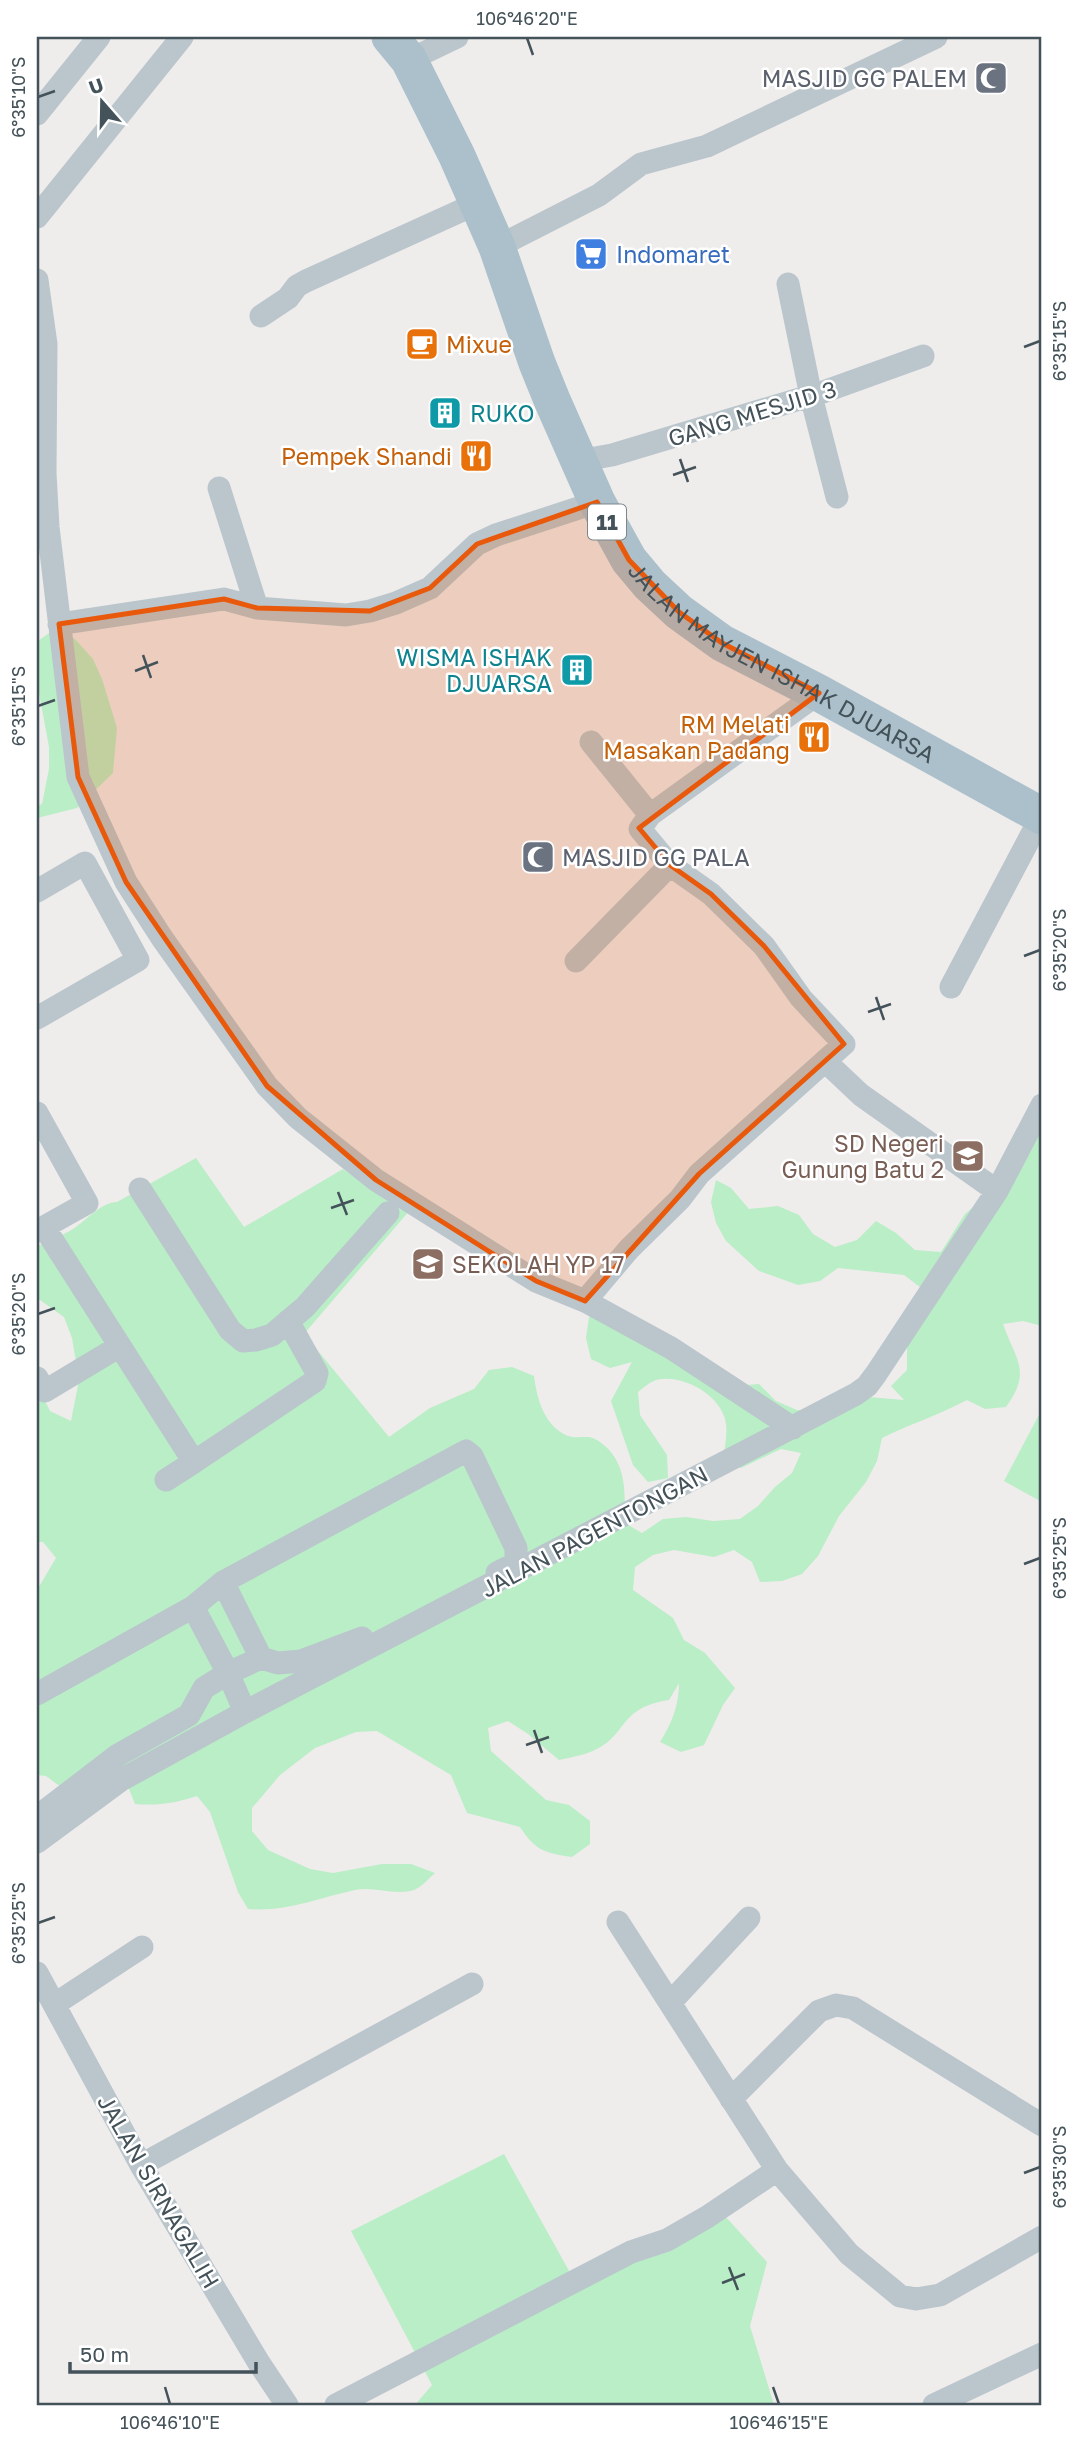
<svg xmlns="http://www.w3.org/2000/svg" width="1079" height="2442" font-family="'Golos Text',sans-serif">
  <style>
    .green { fill: #b9eec6 }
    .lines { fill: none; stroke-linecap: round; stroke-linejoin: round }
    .street { stroke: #bac6cc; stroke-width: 23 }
    .primary { stroke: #abc0cb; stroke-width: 37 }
    .marked { fill: #e8590c; fill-opacity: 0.2; stroke: #e8590c; stroke-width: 5; stroke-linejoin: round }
    .ticks { fill: none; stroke: #445259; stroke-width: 2.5 }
    .labels { text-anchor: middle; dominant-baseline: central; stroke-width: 5; stroke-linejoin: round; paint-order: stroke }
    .shield { fill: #fff; stroke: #7c868b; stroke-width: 2 }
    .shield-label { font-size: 21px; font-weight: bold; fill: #445259 }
    .worship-label { font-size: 23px; fill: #5b616d; stroke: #fff; text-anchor: end }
    .shop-label { font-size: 23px; fill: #366cbe; stroke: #fff; text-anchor: start }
    .food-label { font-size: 23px; fill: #c56008; stroke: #fff; text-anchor: end }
    .culture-label { font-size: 23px; fill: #0d838f; stroke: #fff; text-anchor: start }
    .street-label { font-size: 23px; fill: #445259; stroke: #fff }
    .education-label { font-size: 23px; fill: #785e54; stroke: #fff; text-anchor: end }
    .neatline { fill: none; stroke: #445259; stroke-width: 2.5 }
    .ticks-label { font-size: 18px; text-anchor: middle; fill: #445259 }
  </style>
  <rect width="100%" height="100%" fill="#efecec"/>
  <path class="green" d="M56 628 75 639 93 659 102 679 117 728 113 773 77 808 37 818V806L42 804 49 769V747L37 682 38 641Z
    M1042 1110V1326L1023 1321 1003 1324C1016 1361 1032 1371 1006 1407L985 1409 967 1400C939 1415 910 1424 882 1438L877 1461 866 1482 839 1516 818 1556 802 1574 782 1581 760 1582 752 1562 734 1550 714 1557 674 1550 653 1555 635 1567 633 1590 673 1618 684 1640 705 1653 735 1688 723 1705 704 1745 681 1752 660 1742C672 1723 679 1705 679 1683L669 1700C656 1702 644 1705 633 1714 621 1724 617 1737 602 1746 590 1754 573 1757 559 1760L528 1734 508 1721 488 1728 491 1751 509 1767 546 1800 569 1805 590 1821V1844L572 1857C544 1853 535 1850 520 1827L467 1813 451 1775 377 1731 356 1732 315 1748 280 1775 252 1808V1831L268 1850 310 1869 333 1873 382 1864H411L435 1873C429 1878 422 1887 414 1890 394 1896 375 1886 355 1890 318 1898 287 1912 248 1909L238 1892 210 1812 197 1796C175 1803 158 1806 135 1804L127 1784 65 1790 46 1776 37 1775V1590L56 1558 43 1542H37V1385L50 1411 71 1421 79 1380 72 1338 64 1317 37 1298V1247C48 1239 62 1236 73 1229 88 1219 100 1203 117 1202L196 1158 244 1227 343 1169 380 1195 410 1210 304 1334 389 1437 430 1408 474 1389 489 1370 512 1367 534 1376C537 1399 544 1426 568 1436 576 1439 587 1435 595 1439 626 1456 627 1491 623 1522L642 1533 663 1519 686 1517 713 1521 740 1519 758 1506 775 1487 792 1473 801 1453 781 1449 741 1468 723 1459C725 1446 729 1428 724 1416 715 1392 681 1374 656 1380 650 1382 643 1388 638 1392L640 1415 667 1455 668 1478 648 1482 633 1465 611 1401 632 1362 610 1368 591 1359 586 1338 589 1317 610 1307 735 1386 759 1384 776 1401 797 1410 823 1411 868 1397 904 1400 891 1386 907 1370V1348L920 1287 904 1275 838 1268 820 1281 798 1285 759 1271 726 1241 716 1223 711 1202 716 1180 731 1188 749 1209 778 1206 799 1215 813 1234 835 1247 857 1240 876 1221 896 1233 915 1250 941 1252 965 1214 985 1197Z
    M1042 1409V1502L1004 1481Z
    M504 2154 573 2278 713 2203 767 2262 750 2326 774 2405H415L432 2385 351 2231Z"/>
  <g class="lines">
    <path class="street" d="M409 60 457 37
      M37 114 99 37
      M37 217 182 37
      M497 247 599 195 641 164 707 146 936 37
      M37 280 46 344 45 473 48 527 78 777 126 882 162 938 267 1086 298 1118 376 1180 536 1281 585 1301 671 1348 793 1428
      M788 284 811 396 837 497
      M261 316 288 298 297 286 306 281 478 203
      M578 461 612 455 823 392 923 356
      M219 488 257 608
      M59 624 224 599 257 608 346 615 370 611 396 603 430 588 477 544 496 535 597 502
      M591 742 650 815
      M37 891 85 863 138 960 37 1018
      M576 961 670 865 640 829 650 815 819 693
      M951 987 1042 815
      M825 1061 861 1095 997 1191
      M37 1113 87 1203 37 1231
      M140 1189 230 1330 243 1341 256 1340 272 1335 305 1307 388 1213
      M44 1227 194 1462 315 1381 317 1373 288 1321
      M585 1301 629 1249 680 1199 699 1174 844 1044 801 998 764 946 711 894 670 865
      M37 1378 45 1391 120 1346
      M166 1480 194 1462
      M223 1582 261 1658
      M193 1607 228 1673 245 1712
      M37 1694 193 1607 223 1582 466 1451 472 1456 516 1548V1563L497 1573
      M37 1817 118 1755 189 1715 204 1688 228 1673 261 1658 278 1663 301 1661 362 1638
      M37 1842 121 1780 245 1712 856 1394 867 1386 876 1374 997 1191 1042 1105
      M618 1922 777 2170 849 2254 900 2296 916 2299 940 2295 1042 2237
      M37 1973 141 2165 259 2363 287 2405
      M670 2003 749 1918
      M55 2004 142 1947
      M731 2099 819 2011 836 2005 853 2008 1042 2125
      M141 2165 472 1984
      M336 2405 631 2252 667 2240 707 2217 777 2170
      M934 2405 1042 2354"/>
    <path class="primary" id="s1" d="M390 37 409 60 457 156 497 247 537 363 552 400 597 502 629 560 650 585 679 612 722 643 819 693 1042 816"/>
  </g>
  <path class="marked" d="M597 502 629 560 679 612 722 643 819 693 639 828 670 865 711 894 764 946 844 1044 699 1174 585 1301 536 1281 376 1180 267 1086 126 882 78 777 59 624 224 599 257 608 370 611 430 588 477 544Z"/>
  <path class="ticks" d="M527 38 533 55M38 97 55 91M1024 347 1040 341M680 459 688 482M673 475 696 467M143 655 151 678M135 671 158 662M38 706 55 700M1024 956 1040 950M876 997 884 1020M868 1012 891 1004M338 1192 347 1215M331 1208 354 1200M38 1314 55 1308M1024 1564 1040 1558M534 1730 542 1753M526 1745 549 1737M38 1923 55 1917M1024 2173 1040 2167M729 2267 738 2290M722 2283 745 2274M165 2387 170 2404M773 2387 779 2404"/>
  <defs>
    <symbol id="mosque-square" viewBox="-11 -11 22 22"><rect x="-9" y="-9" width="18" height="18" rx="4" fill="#6b7280" stroke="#fff"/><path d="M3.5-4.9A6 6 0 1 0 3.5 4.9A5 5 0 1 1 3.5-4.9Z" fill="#fff"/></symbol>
    <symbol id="supermarket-square" viewBox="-11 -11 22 22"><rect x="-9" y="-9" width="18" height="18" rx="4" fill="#3f7fe0" stroke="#fff"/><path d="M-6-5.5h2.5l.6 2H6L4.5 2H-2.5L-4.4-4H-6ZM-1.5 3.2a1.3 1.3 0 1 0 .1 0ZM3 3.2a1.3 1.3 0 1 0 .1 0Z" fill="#fff"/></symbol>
    <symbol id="cafe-square" viewBox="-11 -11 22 22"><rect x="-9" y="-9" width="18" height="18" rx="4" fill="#e8710a" stroke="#fff"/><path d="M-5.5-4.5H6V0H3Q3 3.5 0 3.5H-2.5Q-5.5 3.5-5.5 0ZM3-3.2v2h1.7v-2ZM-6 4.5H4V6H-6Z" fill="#fff"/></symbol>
    <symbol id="building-square" viewBox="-11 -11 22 22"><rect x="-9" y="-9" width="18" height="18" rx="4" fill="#0f9aa8" stroke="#fff"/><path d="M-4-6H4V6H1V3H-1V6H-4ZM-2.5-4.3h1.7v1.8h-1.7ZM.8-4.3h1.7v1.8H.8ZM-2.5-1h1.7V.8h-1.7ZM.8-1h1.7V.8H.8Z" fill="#fff"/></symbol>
    <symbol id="restaurant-square" viewBox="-11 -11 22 22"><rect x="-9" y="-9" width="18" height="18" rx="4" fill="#e8710a" stroke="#fff"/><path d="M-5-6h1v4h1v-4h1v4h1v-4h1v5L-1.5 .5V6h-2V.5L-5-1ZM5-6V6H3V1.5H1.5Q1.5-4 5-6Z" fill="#fff"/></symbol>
    <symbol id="school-square" viewBox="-11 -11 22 22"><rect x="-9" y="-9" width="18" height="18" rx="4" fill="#8d6e63" stroke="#fff"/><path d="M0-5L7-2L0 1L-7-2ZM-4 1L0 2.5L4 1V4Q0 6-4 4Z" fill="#fff"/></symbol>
  </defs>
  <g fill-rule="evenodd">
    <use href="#mosque-square" x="972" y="59" width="38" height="38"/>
    <use href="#supermarket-square" x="572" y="235" width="38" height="38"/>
    <use href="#cafe-square" x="403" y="325" width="38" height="38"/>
    <use href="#building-square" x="426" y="394" width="38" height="38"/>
    <use href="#restaurant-square" x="457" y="437" width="38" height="38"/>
    <use href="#building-square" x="558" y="651" width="38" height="38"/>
    <use href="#restaurant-square" x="795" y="718" width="38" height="38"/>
    <use href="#mosque-square" x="519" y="838" width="38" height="38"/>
    <use href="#school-square" x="949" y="1137" width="38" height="38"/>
    <use href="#school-square" x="409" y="1245" width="38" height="38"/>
  </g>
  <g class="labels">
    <rect class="shield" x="588" y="504.5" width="38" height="35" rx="5"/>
    <g class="shield-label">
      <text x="607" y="522">11</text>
    </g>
    <g class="worship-label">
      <text x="967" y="78">MASJID GG PALEM</text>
      <text x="562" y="857" text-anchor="start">MASJID GG PALA</text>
    </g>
    <g class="shop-label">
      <text x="616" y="254">Indomaret</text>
    </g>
    <g class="food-label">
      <text x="446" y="344" text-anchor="start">Mixue</text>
      <text x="452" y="456">Pempek Shandi</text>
      <text x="790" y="724">RM Melati<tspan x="790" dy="26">Masakan Padang</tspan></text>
    </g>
    <g class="culture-label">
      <text x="470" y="413">RUKO</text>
      <text x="552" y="657" text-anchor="end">WISMA ISHAK<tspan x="552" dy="26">DJUARSA</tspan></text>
    </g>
    <g class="street-label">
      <text transform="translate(752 413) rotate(-17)">GANG MESJID 3</text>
      <text stroke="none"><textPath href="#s1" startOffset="763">JALAN MAYJEN ISHAK DJUARSA</textPath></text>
      <text transform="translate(594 1531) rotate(-28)">JALAN PAGENTONGAN</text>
      <text transform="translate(159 2191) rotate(60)">JALAN SIRNAGALIH</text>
    </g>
    <g class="education-label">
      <text x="944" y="1143">SD Negeri<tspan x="944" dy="26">Gunung Batu 2</tspan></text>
      <text x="452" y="1264" text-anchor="start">SEKOLAH YP 17</text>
    </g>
  </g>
  <rect width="1079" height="2442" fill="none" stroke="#ffffff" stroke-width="77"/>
  <g transform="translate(102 102) rotate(340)" stroke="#ffffff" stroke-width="5" paint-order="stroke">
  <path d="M0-5L12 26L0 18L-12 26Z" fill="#445259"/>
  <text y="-10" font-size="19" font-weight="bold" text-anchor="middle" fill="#445259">U</text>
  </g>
  <path d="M70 2362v10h186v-10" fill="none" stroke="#445259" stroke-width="3.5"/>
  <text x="80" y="2362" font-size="21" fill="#445259" stroke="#ffffff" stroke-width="5" paint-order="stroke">50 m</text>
  <rect x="38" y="38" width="1002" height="2366" class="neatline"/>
  <g class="ticks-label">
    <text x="527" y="25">106°46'20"E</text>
    <text transform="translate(19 97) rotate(-90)" y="6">6°35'10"S</text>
    <text transform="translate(1060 341) rotate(-90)" y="6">6°35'15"S</text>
    <text transform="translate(19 706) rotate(-90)" y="6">6°35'15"S</text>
    <text transform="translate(1060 950) rotate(-90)" y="6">6°35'20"S</text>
    <text transform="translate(19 1314) rotate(-90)" y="6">6°35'20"S</text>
    <text transform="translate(1060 1558) rotate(-90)" y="6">6°35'25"S</text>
    <text transform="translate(19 1923) rotate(-90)" y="6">6°35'25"S</text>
    <text transform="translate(1060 2167) rotate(-90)" y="6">6°35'30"S</text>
    <text x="170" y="2429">106°46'10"E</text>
    <text x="779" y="2429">106°46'15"E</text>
  </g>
</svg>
